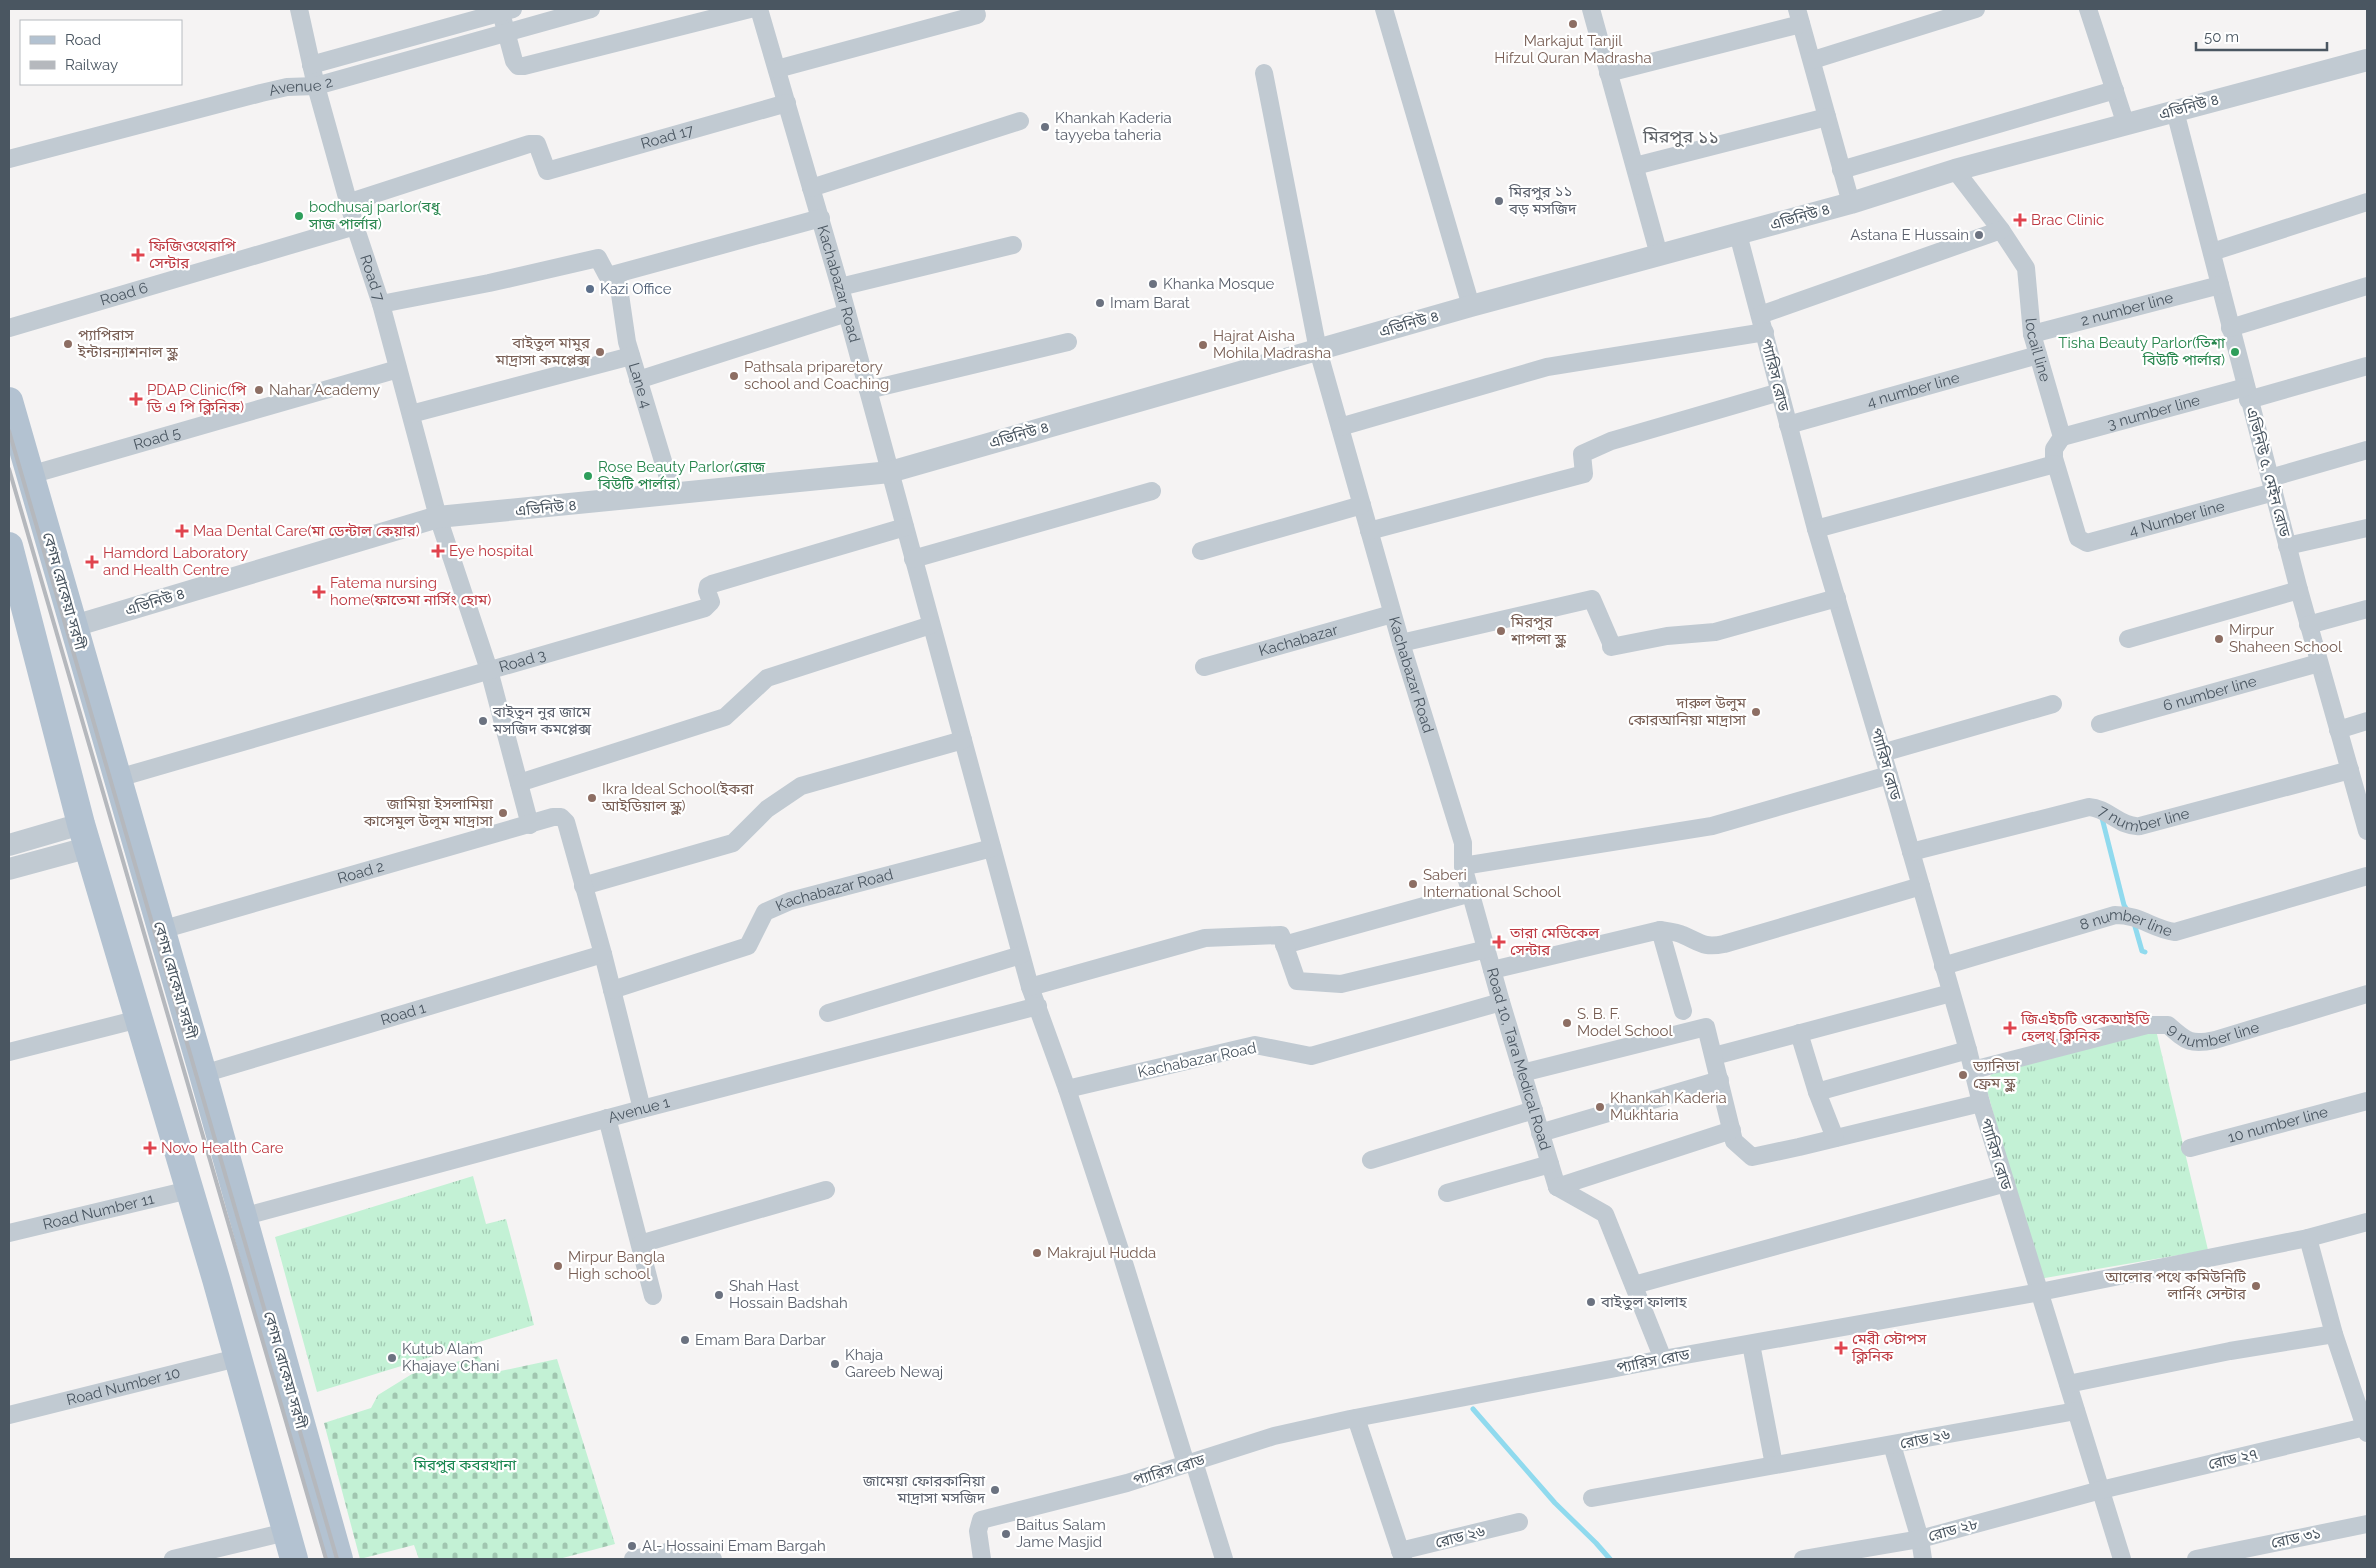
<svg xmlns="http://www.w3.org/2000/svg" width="2376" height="1568" font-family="Raleway,'Noto Sans Bengali',sans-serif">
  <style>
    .grass { fill: url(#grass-tufts) }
    .cemetery { fill: url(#cemetery-stones) }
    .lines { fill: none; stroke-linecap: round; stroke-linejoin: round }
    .stream { stroke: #90daee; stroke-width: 5 }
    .minor { stroke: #c1cad2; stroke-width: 18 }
    .tertiary { stroke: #c1cad2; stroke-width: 22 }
    .primary { stroke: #b3c2d1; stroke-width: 28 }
    .rail { stroke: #b5b8bd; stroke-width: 4 }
    .education-dot { fill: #8d6e63; stroke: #fff; stroke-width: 2 }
    .worship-dot { fill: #6b7280; stroke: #fff; stroke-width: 2 }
    .leisure-dot { fill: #2e9e5b; stroke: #fff; stroke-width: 2 }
    .health-dot { fill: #e0444e; stroke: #fff; stroke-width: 2 }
    .service-dot { fill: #5c6f8a; stroke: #fff; stroke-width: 2 }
    .labels { text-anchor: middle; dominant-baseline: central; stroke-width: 4.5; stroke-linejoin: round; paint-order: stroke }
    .education-label { font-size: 15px; fill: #785e54; stroke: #fff; text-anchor: start }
    .street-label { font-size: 15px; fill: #4a5661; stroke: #fff }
    .worship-label { font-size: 15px; fill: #5b616d; stroke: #fff; text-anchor: start }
    .leisure-label { font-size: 15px; fill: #27864d; stroke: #fff; text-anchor: start }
    .health-label { font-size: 15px; fill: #be3a42; stroke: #fff; text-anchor: start }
    .service-label { font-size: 15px; fill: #4e5e75; stroke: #fff; text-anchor: start }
    .park-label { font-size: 15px; fill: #17864f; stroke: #fff }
    .quarter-label { font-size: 18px; fill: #5f6368; stroke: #fff }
  </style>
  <defs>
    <pattern id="grass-tufts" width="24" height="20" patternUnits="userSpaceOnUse" patternTransform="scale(1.25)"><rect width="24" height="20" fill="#c3f1d5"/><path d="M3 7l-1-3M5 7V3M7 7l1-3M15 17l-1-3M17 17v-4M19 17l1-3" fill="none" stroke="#a0c6b0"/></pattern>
    <pattern id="cemetery-stones" width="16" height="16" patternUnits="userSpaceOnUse" patternTransform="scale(1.25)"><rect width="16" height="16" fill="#c3f1d5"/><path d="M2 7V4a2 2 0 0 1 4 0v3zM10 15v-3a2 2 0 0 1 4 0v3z" fill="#a0c6b0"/></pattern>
  </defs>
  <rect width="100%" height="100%" fill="#f5f3f3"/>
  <path class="grass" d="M2156 1030 2208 1250 2039 1279 1985 1083 1993 1072Z
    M473 1176 486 1224 506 1219 534 1325 317 1392 275 1237Z"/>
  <path class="cemetery" d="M478 1356 491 1373 557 1359 615 1544 559 1559H419L414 1545 360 1559 324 1423 371 1408 378 1395 412 1374Z"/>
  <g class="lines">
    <path class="stream" d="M2102 818 2124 905 2129 913
      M2134 923 2142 951 2145 952
      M1473 1409 1555 1503 1596 1543 1610 1559"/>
    <g class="minor">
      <path id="s1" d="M299 9 316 86 355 226 381 304 438 517 489 670 530 825"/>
      <path d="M500 9 514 61 518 66H524L750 9"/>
      <path id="s2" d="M759 9 840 287 1030 987 1067 1089 1121 1253 1186 1464"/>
      <path d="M1384 9 1471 306"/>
      <path d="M1591 9 1659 255"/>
      <path d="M1797 9 1851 203"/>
      <path d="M2088 9 2126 125"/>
      <path d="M1813 60 1976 9"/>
      <path d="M311 65 513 9"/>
      <path d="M777 69 977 15"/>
      <path id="s3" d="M1264 73 1318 350 1401 643 1463 843V866L1501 1002 1557 1187"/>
      <path d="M1608 73 1801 24"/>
      <path d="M2175 111 2299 590 2367 831"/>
      <path id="s4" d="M9 159 261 93 287 87 316 86 591 9"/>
      <path d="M1635 166 1827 117"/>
      <path d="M1841 170 2115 90"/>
      <path id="s5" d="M1955 170 2001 230 2026 268 2032 334 2062 437 2054 449V458L2078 538 2087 543 2274 492"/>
      <path d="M811 188 1020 121"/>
      <path id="s6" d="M350 202 529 144H537L547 171 787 103"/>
      <path d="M1738 234 1816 529 1889 775 1968 1050 1981 1103 2122 1559"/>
      <path d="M2212 252 2367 202"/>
      <path id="s7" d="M617 274 627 342 673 494"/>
      <path d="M840 287 1013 245"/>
      <path d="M381 304 489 283 598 258 607 275H612L821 218"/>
      <path d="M1760 315 2001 230"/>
      <path id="s8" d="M9 328 355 226"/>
      <path d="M2230 328 2367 286"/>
      <path id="s9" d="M2032 334 2220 285"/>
      <path d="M638 380 847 313"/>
      <path d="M868 390 1068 342"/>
      <path d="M2248 400 2367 366"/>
      <path d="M411 414 631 356"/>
      <path id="s10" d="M1788 425 2038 355"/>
      <path d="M1340 427 1547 367 1765 332"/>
      <path id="s11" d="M2062 437 2246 387"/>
      <path id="s12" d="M30 475 398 369"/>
      <path d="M2270 478 2367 450"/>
      <path d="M1816 529 2055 464"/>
      <path d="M1369 531 1584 474 1582 454 1611 441 1780 392"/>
      <path d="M2287 546 2367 528"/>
      <path d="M1201 551 1362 505"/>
      <path d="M913 559 1152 491"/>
      <path d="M2308 625 2367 609"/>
      <path d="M2128 639 2299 590"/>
      <path d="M1401 643 1592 599 1611 643V647L1667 636 1715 632 1837 598"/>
      <path id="s13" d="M1204 667 1392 614"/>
      <path id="s14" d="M2100 724 2319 663"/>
      <path d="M2338 730 2367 721"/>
      <path d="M1882 753 2053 704"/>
      <path id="s15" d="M118 778 705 608 711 602 707 591 708 586 712 584 905 527"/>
      <path d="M519 783 725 717 767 678 931 625"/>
      <path id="s16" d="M1911 852 2089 807C2108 808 2121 828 2140 826L2350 770"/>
      <path d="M1463 866 1712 826 1889 775"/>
      <path d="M583 886 733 843 767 809 801 786 963 740"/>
      <path id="s17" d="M161 930 553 817H561L566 822 603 954 642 1109"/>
      <path d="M1660 930C1667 931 1677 932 1683 935 1701 943 1704 948 1724 944L1921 886"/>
      <path d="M1284 945 1471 893"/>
      <path id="s18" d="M1943 966 2115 915C2141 915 2152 929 2175 932L2367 876"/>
      <path d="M1492 970 1660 930 1683 1011"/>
      <path d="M1030 987 1205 938 1281 935 1297 981 1341 984 1487 949"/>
      <path id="s19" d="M612 990 748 946 765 912 790 901 992 848"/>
      <path d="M828 1013 1021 955"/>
      <path d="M1799 1033 1817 1092"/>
      <path d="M9 1052 139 1019"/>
      <path d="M1714 1056 1951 993"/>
      <path id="s20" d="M1973 1070 2147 1025H2168C2187 1042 2191 1045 2215 1040L2367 994"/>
      <path d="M1522 1073 1706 1027 1734 1141 1752 1157 1799 1147 1981 1103"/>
      <path id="s21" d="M203 1074 603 954"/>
      <path d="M1067 1089 1255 1045 1311 1056 1501 1002"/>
      <path d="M607 1118 653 1296"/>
      <path d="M1540 1133 1720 1080"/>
      <path d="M1835 1138 1817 1092 1968 1050"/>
      <path id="s22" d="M2190 1148 2367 1101"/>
      <path d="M1371 1160 1534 1110"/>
      <path d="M1557 1187 1605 1214 1663 1359"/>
      <path d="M1557 1187 1732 1130"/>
      <path d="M1447 1193 1550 1164"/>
      <path id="s23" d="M242 1217 642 1109 1038 1006"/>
      <path id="s24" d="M9 1233 189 1190"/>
      <path d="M2308 1238 2334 1334 2367 1433"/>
      <path d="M640 1244 826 1190"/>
      <path d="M1634 1285 2006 1183"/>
      <path d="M1751 1344 1774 1465"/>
      <path d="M2068 1384 2230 1351 2334 1334"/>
      <path id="s25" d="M9 1415 237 1358"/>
      <path d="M1356 1418 1403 1559"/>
      <path d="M1892 1445 1920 1539 1923 1559"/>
      <path d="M1194 1462 1224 1559"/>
      <path d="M1592 1498 2076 1411"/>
      <path d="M1400 1551 1519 1522"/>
      <path d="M173 1559 286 1532"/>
      <path d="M633 1559 667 1552 713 1559"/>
      <path d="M982 1559 978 1531 981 1520 1127 1483 1274 1436 1350 1419 1663 1359 2040 1292 2308 1238 2367 1222"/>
      <path d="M1803 1559 1920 1539 2101 1490 2365 1427"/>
      <path d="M2196 1559 2367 1524"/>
    </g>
    <path class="tertiary" d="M74 626 438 517 890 472 1471 306 1851 203 1955 170 2367 60
      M9 845 81 824
      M9 869 90 847"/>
    <path class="primary" d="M9 401 203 1074 339 1559
      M9 546 81 824 216 1279 294 1559"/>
    <path class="rail" d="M9 431 337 1559
      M9 469 326 1559"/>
  </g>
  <g class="education-dot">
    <circle cx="1573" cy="24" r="5"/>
    <circle cx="68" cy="344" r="5"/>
    <circle cx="1203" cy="345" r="5"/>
    <circle cx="600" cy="352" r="5"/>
    <circle cx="734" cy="376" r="5"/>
    <circle cx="259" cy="390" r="5"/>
    <circle cx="1501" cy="631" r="5"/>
    <circle cx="2219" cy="639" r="5"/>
    <circle cx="1756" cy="712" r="5"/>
    <circle cx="592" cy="798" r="5"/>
    <circle cx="503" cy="813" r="5"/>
    <circle cx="1413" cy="884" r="5"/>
    <circle cx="1567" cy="1023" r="5"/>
    <circle cx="1963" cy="1075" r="5"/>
    <circle cx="1600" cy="1107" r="5"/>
    <circle cx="1037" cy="1253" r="5"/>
    <circle cx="558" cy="1266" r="5"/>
    <circle cx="2256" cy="1286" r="5"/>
  </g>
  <g class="worship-dot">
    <circle cx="1045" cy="127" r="5"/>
    <circle cx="1499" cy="201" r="5"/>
    <circle cx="1979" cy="235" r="5"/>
    <circle cx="1153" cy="284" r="5"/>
    <circle cx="1100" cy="303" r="5"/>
    <circle cx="483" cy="721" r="5"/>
    <circle cx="719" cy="1295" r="5"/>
    <circle cx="1591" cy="1302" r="5"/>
    <circle cx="685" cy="1340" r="5"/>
    <circle cx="392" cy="1358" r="5"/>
    <circle cx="835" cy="1364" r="5"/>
    <circle cx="995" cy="1490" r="5"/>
    <circle cx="1006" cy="1534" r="5"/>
    <circle cx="632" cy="1546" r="5"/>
  </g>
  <g class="leisure-dot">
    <circle cx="299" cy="216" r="5"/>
    <circle cx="2235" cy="352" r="5"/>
    <circle cx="588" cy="476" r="5"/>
  </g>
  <g class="health-dot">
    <path d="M2017.5 212.5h5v5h5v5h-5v5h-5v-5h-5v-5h5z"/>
    <path d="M135.5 247.5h5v5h5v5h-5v5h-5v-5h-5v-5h5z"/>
    <path d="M133.5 391.5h5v5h5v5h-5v5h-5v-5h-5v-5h5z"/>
    <path d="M179.5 523.5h5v5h5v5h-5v5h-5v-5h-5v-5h5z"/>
    <path d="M435.5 543.5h5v5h5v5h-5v5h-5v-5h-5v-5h5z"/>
    <path d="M89.5 554.5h5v5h5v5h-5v5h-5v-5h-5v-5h5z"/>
    <path d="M316.5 584.5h5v5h5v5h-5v5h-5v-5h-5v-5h5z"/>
    <path d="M1496.5 934.5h5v5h5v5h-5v5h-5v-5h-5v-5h5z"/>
    <path d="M2007.5 1020.5h5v5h5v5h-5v5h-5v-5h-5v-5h5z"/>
    <path d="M147.5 1140.5h5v5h5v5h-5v5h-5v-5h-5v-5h5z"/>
    <path d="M1838.5 1340.5h5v5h5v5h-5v5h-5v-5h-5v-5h5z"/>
  </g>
  <circle class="service-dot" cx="590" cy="289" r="5"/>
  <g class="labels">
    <g class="education-label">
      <text x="1573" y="41" text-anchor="middle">Markajut Tanjil<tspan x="1573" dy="17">Hifzul Quran Madrasha</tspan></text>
      <text x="78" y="335">প্যাপিরাস<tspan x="78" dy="17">ইন্টারন্যাশনাল স্কুল</tspan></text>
      <text x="1213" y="336">Hajrat Aisha<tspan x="1213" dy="17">Mohila Madrasha</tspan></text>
      <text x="590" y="343" text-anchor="end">বাইতুল মামুর<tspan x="590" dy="17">মাদ্রাসা কমপ্লেক্স</tspan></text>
      <text x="744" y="367">Pathsala priparetory<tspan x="744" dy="17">school and Coaching</tspan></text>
      <text x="269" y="390">Nahar Academy</text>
      <text x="1511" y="622">মিরপুর<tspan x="1511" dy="17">শাপলা স্কুল</tspan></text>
      <text x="2229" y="630">Mirpur<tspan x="2229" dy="17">Shaheen School</tspan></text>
      <text x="1746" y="703" text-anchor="end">দারুল উলুম<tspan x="1746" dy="17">কোরআনিয়া মাদ্রাসা</tspan></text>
      <text x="602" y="789">Ikra Ideal School(ইকরা<tspan x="602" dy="17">আইডিয়াল স্কুল)</tspan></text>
      <text x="493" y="804" text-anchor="end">জামিয়া ইসলামিয়া<tspan x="493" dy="17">কাসেমুল উলূম মাদ্রাসা</tspan></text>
      <text x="1423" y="875">Saberi<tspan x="1423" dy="17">International School</tspan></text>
      <text x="1577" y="1014">S. B. F.<tspan x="1577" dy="17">Model School</tspan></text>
      <text x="1973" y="1066">ড্যানিডা<tspan x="1973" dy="17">ফ্রেম স্কুল</tspan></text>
      <text x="1610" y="1098">Khankah Kaderia<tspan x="1610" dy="17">Mukhtaria</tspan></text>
      <text x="1047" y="1253">Makrajul Hudda</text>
      <text x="568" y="1257">Mirpur Bangla<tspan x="568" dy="17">High school</tspan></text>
      <text x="2246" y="1277" text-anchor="end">আলোর পথে কমিউনিটি<tspan x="2246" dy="17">লার্নিং সেন্টার</tspan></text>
    </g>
    <g class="street-label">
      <text stroke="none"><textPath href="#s4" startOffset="301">Avenue 2</textPath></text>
      <text transform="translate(2189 107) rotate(-15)">এভিনিউ ৪</text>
      <text stroke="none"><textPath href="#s6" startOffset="350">Road 17</textPath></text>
      <text transform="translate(1800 217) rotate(-16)">এভিনিউ ৪</text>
      <text stroke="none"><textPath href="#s1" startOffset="279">Road 7</textPath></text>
      <text stroke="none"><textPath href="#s2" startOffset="286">Kachabazar Road</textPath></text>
      <text stroke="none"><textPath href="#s8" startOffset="120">Road 6</textPath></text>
      <text stroke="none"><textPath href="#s9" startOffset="98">2 number line</textPath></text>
      <text transform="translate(1409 324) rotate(-16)">এভিনিউ ৪</text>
      <text stroke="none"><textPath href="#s5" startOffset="204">locail line</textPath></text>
      <text transform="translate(1775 375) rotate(76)">প্যারিস রোড</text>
      <text stroke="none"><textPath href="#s7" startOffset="114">Lane 4</textPath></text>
      <text stroke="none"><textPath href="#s10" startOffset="130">4 number line</textPath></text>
      <text stroke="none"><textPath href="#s11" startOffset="95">3 number line</textPath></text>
      <text transform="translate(1019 435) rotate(-16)">এভিনিউ ৪</text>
      <text stroke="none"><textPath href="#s12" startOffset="132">Road 5</textPath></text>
      <text transform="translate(2268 472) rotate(75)">এভিনিউ ৫, মেইন রোড</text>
      <text transform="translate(546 508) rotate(-6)">এভিনিউ ৪</text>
      <text stroke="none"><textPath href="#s5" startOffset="505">4 Number line</textPath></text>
      <text transform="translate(64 591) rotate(74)">বেগম রোকেয়া সরণী</text>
      <text transform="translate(155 602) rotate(-17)">এভিনিউ ৪</text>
      <text stroke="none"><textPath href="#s13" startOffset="98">Kachabazar</textPath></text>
      <text stroke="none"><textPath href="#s15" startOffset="421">Road 3</textPath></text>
      <text stroke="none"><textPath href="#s3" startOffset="620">Kachabazar Road</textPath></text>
      <text stroke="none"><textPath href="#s14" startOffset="114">6 number line</textPath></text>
      <text transform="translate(1886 764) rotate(74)">প্যারিস রোড</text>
      <text stroke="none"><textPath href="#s16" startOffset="242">7 number line</textPath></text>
      <text stroke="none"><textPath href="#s17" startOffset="208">Road 2</textPath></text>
      <text stroke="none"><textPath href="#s19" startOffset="254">Kachabazar Road</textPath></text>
      <text stroke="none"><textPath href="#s18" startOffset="191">8 number line</textPath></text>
      <text transform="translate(175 980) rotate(74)">বেগম রোকেয়া সরণী</text>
      <text stroke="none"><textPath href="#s21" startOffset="209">Road 1</textPath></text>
      <text stroke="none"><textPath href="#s20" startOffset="251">9 number line</textPath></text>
      <text stroke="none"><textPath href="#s3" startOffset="1020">Road 10, Tara Medical Road</textPath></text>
      <text transform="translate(1197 1060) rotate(-12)">Kachabazar Road</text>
      <text stroke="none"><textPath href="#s23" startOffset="411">Avenue 1</textPath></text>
      <text stroke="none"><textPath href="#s22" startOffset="91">10 number line</textPath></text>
      <text transform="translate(1996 1154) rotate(73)">প্যারিস রোড</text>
      <text stroke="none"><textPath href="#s24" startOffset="92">Road Number 11</textPath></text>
      <text transform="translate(1653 1361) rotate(-11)">প্যারিস রোড</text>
      <text transform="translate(285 1370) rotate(74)">বেগম রোকেয়া সরণী</text>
      <text stroke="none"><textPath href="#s25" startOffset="118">Road Number 10</textPath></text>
      <text transform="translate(1925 1439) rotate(-11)">রোড ২৬</text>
      <text transform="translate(2233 1459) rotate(-13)">রোড ২৭</text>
      <text transform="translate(1169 1470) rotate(-17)">প্যারিস রোড</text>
      <text transform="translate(1953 1530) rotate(-15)">রোড ২৮</text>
      <text transform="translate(1460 1537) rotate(-14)">রোড ২৬</text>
      <text transform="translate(2296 1538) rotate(-12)">রোড ৩১</text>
    </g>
    <g class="worship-label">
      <text x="1055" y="118">Khankah Kaderia<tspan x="1055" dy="17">tayyeba taheria</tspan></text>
      <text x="1509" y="192">মিরপুর ১১<tspan x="1509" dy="17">বড় মসজিদ</tspan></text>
      <text x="1969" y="235" text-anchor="end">Astana E Hussain</text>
      <text x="1163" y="284">Khanka Mosque</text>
      <text x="1110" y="303">Imam Barat</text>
      <text x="493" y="712">বাইতুন নুর জামে<tspan x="493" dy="17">মসজিদ কমপ্লেক্স</tspan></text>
      <text x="729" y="1286">Shah Hast<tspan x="729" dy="17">Hossain Badshah</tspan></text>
      <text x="1601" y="1302">বাইতুল ফালাহ</text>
      <text x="695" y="1340">Emam Bara Darbar</text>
      <text x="402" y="1349">Kutub Alam<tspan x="402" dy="17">Khajaye Chani</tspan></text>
      <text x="845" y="1355">Khaja<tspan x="845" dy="17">Gareeb Newaj</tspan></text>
      <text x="985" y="1481" text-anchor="end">জামেয়া ফোরকানিয়া<tspan x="985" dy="17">মাদ্রাসা মসজিদ</tspan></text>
      <text x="1016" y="1525">Baitus Salam<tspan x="1016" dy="17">Jame Masjid</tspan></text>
      <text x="642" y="1546">Al- Hossaini Emam Bargah</text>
    </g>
    <g class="leisure-label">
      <text x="309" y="207">bodhusaj parlor(বধু<tspan x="309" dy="17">সাজ পার্লার)</tspan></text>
      <text x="2225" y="343" text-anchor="end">Tisha Beauty Parlor(তিশা<tspan x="2225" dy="17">বিউটি পার্লার)</tspan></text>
      <text x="598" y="467">Rose Beauty Parlor(রোজ<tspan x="598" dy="17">বিউটি পার্লার)</tspan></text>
    </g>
    <g class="health-label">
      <text x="2031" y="220">Brac Clinic</text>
      <text x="149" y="246">ফিজিওথেরাপি<tspan x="149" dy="17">সেন্টার</tspan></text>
      <text x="147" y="390">PDAP Clinic(পি<tspan x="147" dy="17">ডি এ পি ক্লিনিক)</tspan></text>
      <text x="193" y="531">Maa Dental Care(মা ডেন্টাল কেয়ার)</text>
      <text x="449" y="551">Eye hospital</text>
      <text x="103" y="553">Hamdord Laboratory<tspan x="103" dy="17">and Health Centre</tspan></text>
      <text x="330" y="583">Fatema nursing<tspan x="330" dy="17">home(ফাতেমা নার্সিং হোম)</tspan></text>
      <text x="1510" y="933">তারা মেডিকেল<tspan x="1510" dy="17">সেন্টার</tspan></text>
      <text x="2021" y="1019">জিএইচটি ওকেআইডি<tspan x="2021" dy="17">হেলথ্ ক্লিনিক</tspan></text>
      <text x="161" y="1148">Novo Health Care</text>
      <text x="1852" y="1339">মেরী স্টোপস<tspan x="1852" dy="17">ক্লিনিক</tspan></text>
    </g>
    <g class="service-label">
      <text x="600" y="289">Kazi Office</text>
    </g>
    <g class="park-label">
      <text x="465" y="1465">মিরপুর কবরখানা</text>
    </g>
    <g class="quarter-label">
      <text x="1681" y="136">মিরপুর ১১</text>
    </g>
  </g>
  <rect width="2376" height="1568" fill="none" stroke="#4a5661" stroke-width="20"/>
  <rect x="20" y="20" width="162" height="65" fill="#ffffff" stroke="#b7bbc0"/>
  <rect x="30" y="36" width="25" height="8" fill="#b3c2d1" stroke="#b7bbc0"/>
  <text x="65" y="45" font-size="15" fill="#4a5661">Road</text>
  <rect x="30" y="61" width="25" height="8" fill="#b5b8bd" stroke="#b7bbc0"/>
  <text x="65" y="70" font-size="15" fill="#4a5661">Railway</text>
  <path d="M2196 42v8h131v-8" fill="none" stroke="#4a5661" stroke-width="2.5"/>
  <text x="2204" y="42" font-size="15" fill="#4a5661" stroke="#ffffff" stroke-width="4" paint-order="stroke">50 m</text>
</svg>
